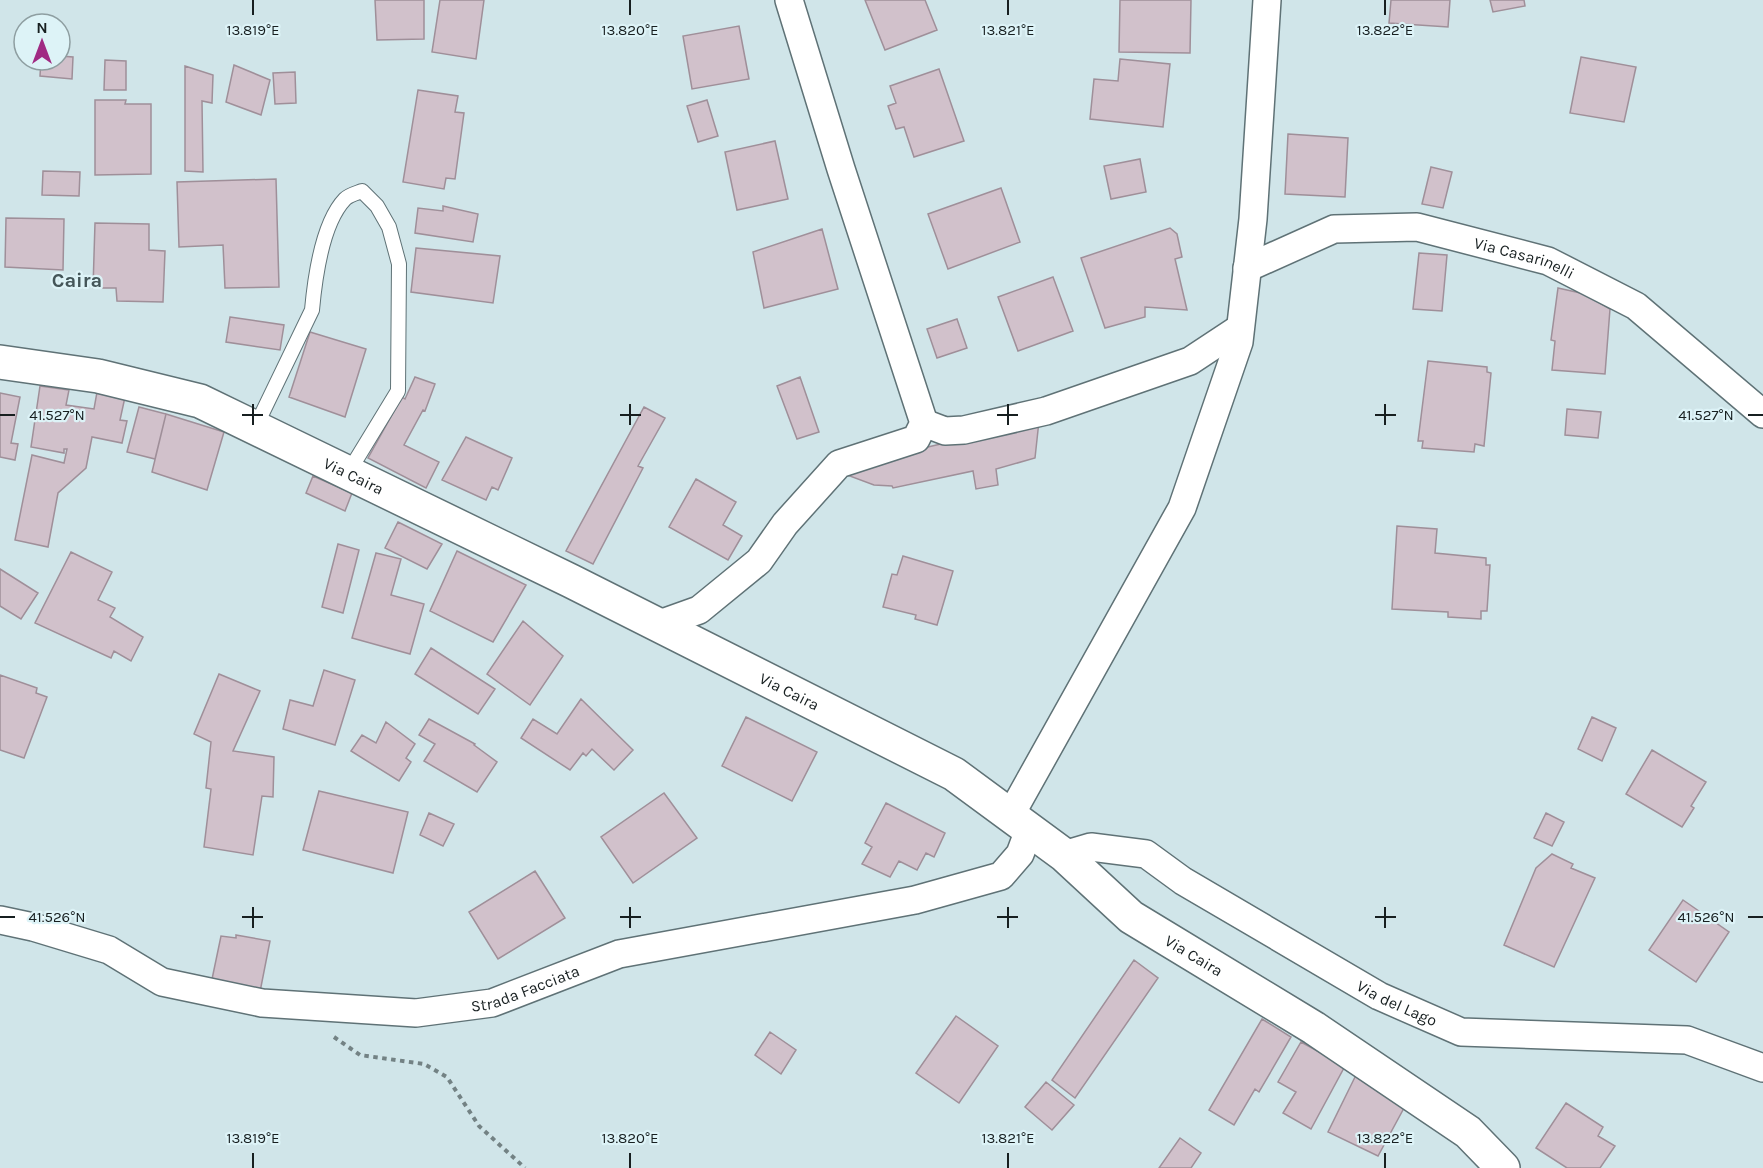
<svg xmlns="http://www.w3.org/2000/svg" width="1763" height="1168" font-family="Karla,sans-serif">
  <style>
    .building { fill: #d1c1cb; stroke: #9f8f99; stroke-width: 1.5 }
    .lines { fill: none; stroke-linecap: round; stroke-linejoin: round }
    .lane-casing { stroke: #5f7276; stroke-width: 16 }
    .street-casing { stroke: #5f7276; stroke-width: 30 }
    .secondary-casing { stroke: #5f7276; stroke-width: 36 }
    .path { stroke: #738284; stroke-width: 4; stroke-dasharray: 4.5 4.5; stroke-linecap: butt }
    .lane { stroke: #fff; stroke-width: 14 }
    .street { stroke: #fff; stroke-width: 27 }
    .secondary { stroke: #fff; stroke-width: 33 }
    .ticks { fill: none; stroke: #171f20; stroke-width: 2 }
    .labels { text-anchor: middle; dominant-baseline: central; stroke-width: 4.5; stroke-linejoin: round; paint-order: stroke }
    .street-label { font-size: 16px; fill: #171f20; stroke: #ddf3f7 }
    .quarter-label { font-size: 20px; font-weight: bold; fill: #445659; stroke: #ddf3f7 }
    .ticks-label { font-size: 15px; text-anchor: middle; fill: #171f20; stroke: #ddf3f7; stroke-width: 4.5; stroke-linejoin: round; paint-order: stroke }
  </style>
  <rect width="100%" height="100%" fill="#d0e5e9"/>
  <path class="building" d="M375 0H424V39L377 40Z
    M440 0H484L476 59 432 52Z
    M865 0H925L937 30 885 50Z
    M1120 0H1191L1190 53 1119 52Z
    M1391 0H1450L1448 27 1389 23Z
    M1490 0H1524L1525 6 1493 12Z
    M739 26 749 79 692 89 683 36Z
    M60 56 73 57 72 79 40 76 41 60H60Z
    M1581 57 1636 67 1624 122 1570 113Z
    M1120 59 1170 64 1163 127 1090 119 1094 79 1118 81Z
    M105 60 126 61V90H104Z
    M234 65 270 80 261 115 226 102Z
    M185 66 213 75 212 103 202 101 203 172 185 171Z
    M939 69 964 141 914 157 904 127 896 129 888 106 896 103 890 86Z
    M295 72 296 103 275 104 273 73Z
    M418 90 458 96 455 112 464 113 455 179 446 178 444 189 403 182Z
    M95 100H126L125 104H151V174L95 175Z
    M707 100 718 136 698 142 687 106Z
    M1288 134 1348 138 1345 197 1285 194Z
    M775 141 788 199 737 210 725 152Z
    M1140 159 1146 192 1111 199 1104 166Z
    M1431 167 1452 172 1443 208 1422 204Z
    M43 171 80 172 79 196 42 195Z
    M276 179 279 287 225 288 223 245 179 247 177 182Z
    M1001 188 1020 242 948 269 928 214Z
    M443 206 478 214 473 242 415 233 418 208 443 211Z
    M6 218 64 219 63 270 5 267Z
    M95 223 149 224V250L165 251 163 302 117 301 116 288H93Z
    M1170 228 1177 234 1182 257 1175 259 1187 310 1145 307V317L1105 328 1081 258Z
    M822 229 838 289 764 308 753 252Z
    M416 248 500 256 493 303 411 292Z
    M1419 253 1447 255 1442 311 1413 309Z
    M1053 277 1073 331 1018 351 998 297Z
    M1558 288 1585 294 1610 309 1605 374 1552 370 1555 341 1551 340Z
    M230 317 284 325 280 350 226 342Z
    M957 319 967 348 937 358 927 329Z
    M310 332 366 349 345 417 289 397Z
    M1428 361 1487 367V372L1491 373 1484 446 1475 444 1474 452 1422 448 1423 441H1418Z
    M415 377 435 384 425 411 423 410 404 445 439 462 426 488 368 458 402 397 405 399Z
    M800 377 819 432 797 439 777 386Z
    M40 386 69 390 66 405 94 409 97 392 125 397 120 420 127 421 122 443 92 437 86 468 58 493 48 547 15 540 32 455 64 463 67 449H64V453L31 447Z
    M0 393 20 397 11 443 18 444 15 460 0 457Z
    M139 407 166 414 155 459 127 452Z
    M644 407 665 418 638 466 643 468 593 564 566 551Z
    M1567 409 1601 412 1598 438 1565 435Z
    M166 414 224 432 207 490 152 472Z
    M1039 421 1035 458 996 469 998 485 976 489 973 471 893 488 892 486 874 485 847 475 885 457Z
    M466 437 512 458 498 490 492 487 486 500 442 480Z
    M313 476 352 493 345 511 306 493Z
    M696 479 736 502 723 525 742 536 728 560 669 527Z
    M398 522 442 544 427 569 385 548Z
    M1397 526 1437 529 1435 553 1486 558V565H1490L1487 611H1481V619L1448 617V612L1392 609Z
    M338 544 359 550 343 613 322 607Z
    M457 551 526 585 493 642 430 611Z
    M71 552 112 572 98 600 115 608 110 617 143 637 131 661 114 651 111 658 35 623Z
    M376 553 401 559 391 595 424 604 410 654 352 638Z
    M903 556 953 571 937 625 915 619 916 615 883 607 892 574 897 575Z
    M0 569 38 593 21 619 0 606Z
    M523 621 563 656 530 705 487 674Z
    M431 648 495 689 478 714 415 674Z
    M324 670 355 680 335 745 283 729 290 700 313 706Z
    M219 674 260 691 233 751 274 757 273 797 262 796 253 855 204 847 211 789 206 788 211 742 194 734Z
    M0 675 37 688 36 693 47 697 24 758 0 750Z
    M581 699 633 750 614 770 592 749 586 756 583 753 570 770 521 738 533 719 557 734Z
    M746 717 817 752 792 801 722 766Z
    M1592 717 1616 728 1602 761 1578 749Z
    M429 719 475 744 474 745 497 762 477 792 424 761 435 744 419 735Z
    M386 722 415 744 406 758 411 762 399 781 351 751 362 735 376 743Z
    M1652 750 1706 782 1691 806 1694 808 1682 827 1626 794Z
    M319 791 408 812 393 873 303 850Z
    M664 793 697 838 633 883 601 837Z
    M886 803 945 833 934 857 926 853 917 870 899 861 890 877 862 864 872 847 865 843Z
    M429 813 454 824 443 846 420 835Z
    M1546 813 1564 822 1552 846 1534 838Z
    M1552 854 1573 864 1571 868 1595 878 1554 967 1504 945 1536 868Z
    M535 871 565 918 498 959 469 912Z
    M1683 900 1729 932 1696 982 1649 950Z
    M236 935 270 941 260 992 211 984 221 936 236 938Z
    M1134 960 1158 978 1075 1098 1052 1080Z
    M956 1016 998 1046 959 1103 916 1073Z
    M1262 1019 1291 1037 1259 1092 1255 1089 1234 1125 1209 1110Z
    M770 1032 796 1050 781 1074 755 1055Z
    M1301 1042 1345 1066 1311 1129 1283 1113 1296 1092 1278 1082Z
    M1356 1075 1404 1108 1378 1156 1328 1132Z
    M1046 1082 1074 1105 1052 1130 1025 1107Z
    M1566 1103 1603 1127 1598 1136 1615 1146 1600 1168H1567L1536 1148Z
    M1180 1138 1201 1153 1191 1168H1159Z"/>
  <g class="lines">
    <defs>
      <path id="lane" d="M255 428 312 310C315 277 322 223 345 199 349 195 357 193 362 191L377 206 389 227 399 264 398 391 348 473"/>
      <g id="street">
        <path id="s1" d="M1247 268 1334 229 1417 227 1548 261 1636 306 1763 414"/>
        <path d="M924 423 945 431 964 430 1046 411 1190 361 1240 328"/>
        <path d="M657 625 699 610 759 561 785 524 839 464 916 439 924 423 841 169 789 0"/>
        <path d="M1010 816 1182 508 1239 342 1253 219 1267 0"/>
        <path id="s2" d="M1064 855 1091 847 1146 854 1183 881 1379 996 1461 1032 1687 1040 1763 1068"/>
        <path id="s3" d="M0 920 33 927 109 950 162 982 262 1003 416 1013 492 1003 619 954 915 900 1001 876 1020 854 1029 830"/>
      </g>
      <g id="secondary">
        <path id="s4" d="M0 362 98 376 200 401 571 581 954 774 1064 855 1131 917 1314 1028 1468 1132 1503 1168"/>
      </g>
    </defs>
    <use href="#lane" class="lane-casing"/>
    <use href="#street" class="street-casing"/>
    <use href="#secondary" class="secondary-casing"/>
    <path class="path" d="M334 1037 360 1055 424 1064 447 1077 479 1126 525 1168"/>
    <use href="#lane" class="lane"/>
    <use href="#street" class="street"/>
    <use href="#secondary" class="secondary"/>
  </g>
  <path class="ticks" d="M253 0V15M630 0V15M1008 0V15M1385 0V15M253 404V425M630 404V425M1008 404V425M1385 404V425M0 415H15M242 415H263M620 415H641M997 415H1018M1375 415H1396M1748 415H1763M253 907V928M630 907V928M1008 907V928M1385 907V928M0 917H15M242 917H263M620 917H641M997 917H1018M1375 917H1396M1748 917H1763M253 1153V1168M630 1153V1168M1008 1153V1168M1385 1153V1168"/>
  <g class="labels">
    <g class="street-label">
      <text stroke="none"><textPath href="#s1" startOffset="290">Via Casarinelli</textPath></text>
      <text stroke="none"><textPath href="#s4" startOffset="375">Via Caira</textPath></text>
      <text stroke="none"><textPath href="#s4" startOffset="861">Via Caira</textPath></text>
      <text stroke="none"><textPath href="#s4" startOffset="1347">Via Caira</textPath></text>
      <text stroke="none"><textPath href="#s3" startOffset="544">Strada Facciata</textPath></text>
      <text stroke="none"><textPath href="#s2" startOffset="376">Via del Lago</textPath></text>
    </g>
    <g class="quarter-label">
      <text x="77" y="280">Caira</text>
    </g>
  </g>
  <g class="ticks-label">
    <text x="253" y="35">13.819°E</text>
    <text x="630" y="35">13.820°E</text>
    <text x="1008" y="35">13.821°E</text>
    <text x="1385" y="35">13.822°E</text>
    <text x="57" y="420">41.527°N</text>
    <text x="1706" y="420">41.527°N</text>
    <text x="57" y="922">41.526°N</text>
    <text x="1706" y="922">41.526°N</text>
    <text x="253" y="1143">13.819°E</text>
    <text x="630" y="1143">13.820°E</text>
    <text x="1008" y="1143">13.821°E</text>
    <text x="1385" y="1143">13.822°E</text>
  </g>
  <g transform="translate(42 42)"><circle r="28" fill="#ddf3f7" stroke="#8e9ea1" stroke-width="1.5"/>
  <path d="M0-4.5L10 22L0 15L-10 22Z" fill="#a02a83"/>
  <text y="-9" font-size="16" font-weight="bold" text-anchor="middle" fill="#171f20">N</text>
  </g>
</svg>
